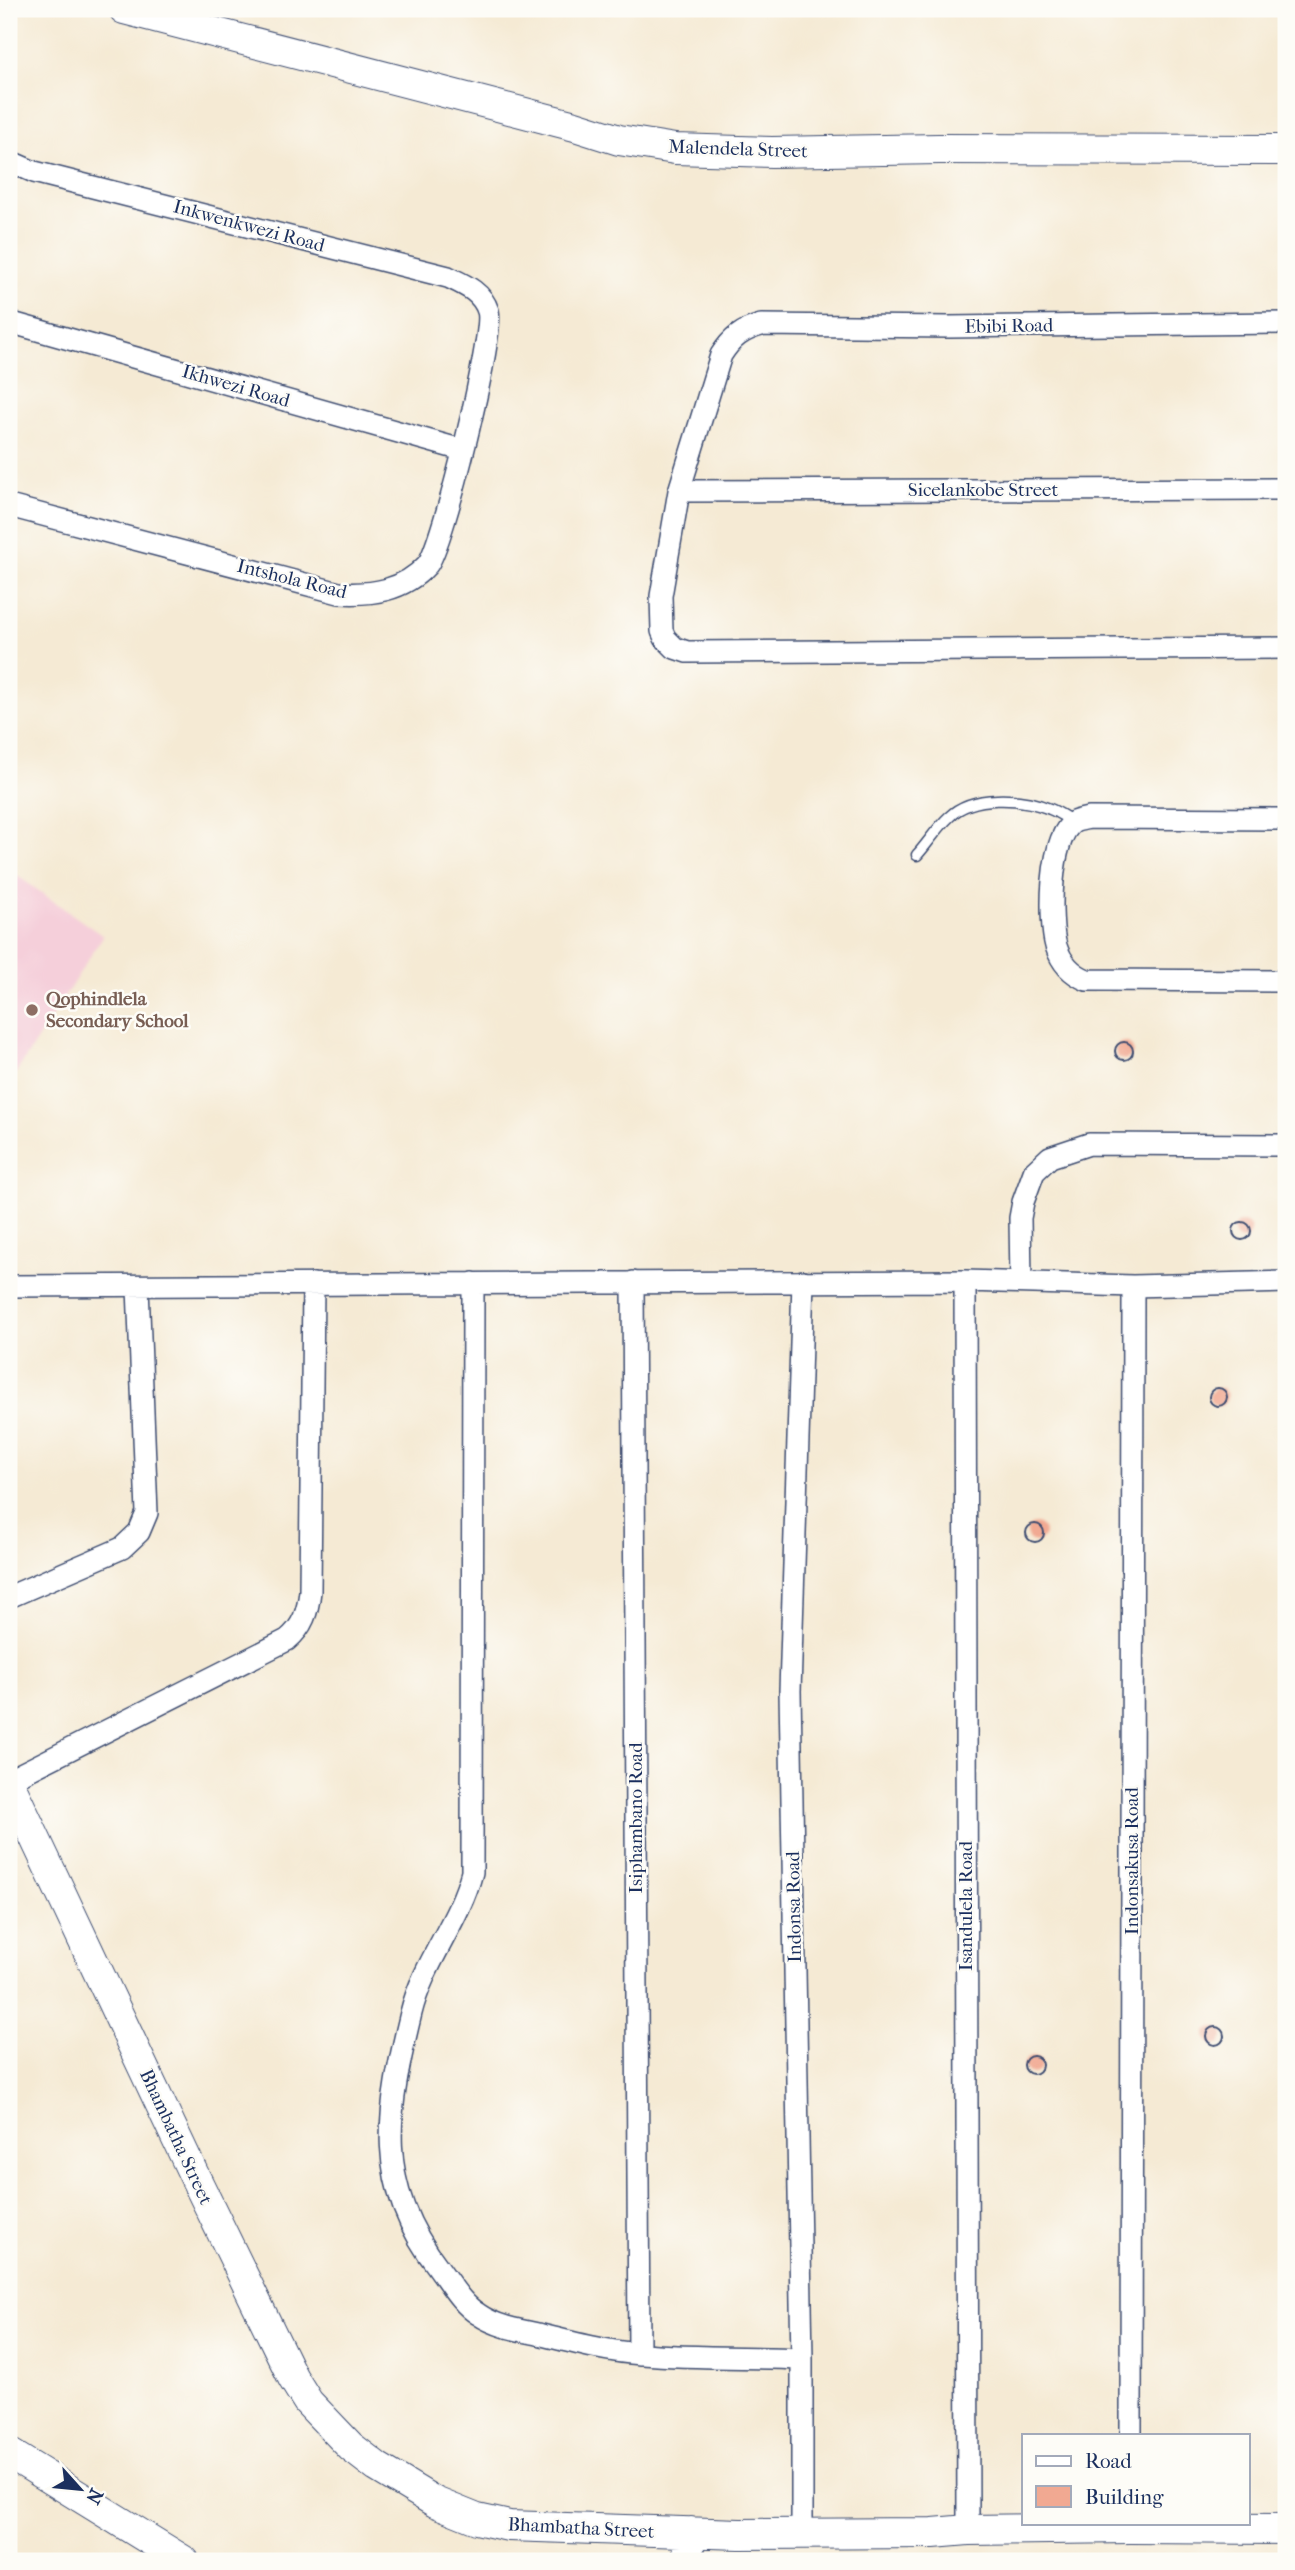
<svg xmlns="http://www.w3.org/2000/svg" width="1295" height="2570" font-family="'IM FELL French Canon',serif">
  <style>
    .built { fill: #f5cfda }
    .building { fill: #f1a992 }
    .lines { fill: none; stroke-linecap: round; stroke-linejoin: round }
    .lane-casing { stroke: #3c4b70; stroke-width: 13 }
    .street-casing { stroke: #3c4b70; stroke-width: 24 }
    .secondary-casing { stroke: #3c4b70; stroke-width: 32 }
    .lane { stroke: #fff; stroke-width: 10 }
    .street { stroke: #fff; stroke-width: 21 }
    .secondary { stroke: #fff; stroke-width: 30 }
    .education-dot { fill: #8d6e63; stroke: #fdfcf7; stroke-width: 2.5 }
    .labels { text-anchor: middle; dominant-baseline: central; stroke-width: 5; stroke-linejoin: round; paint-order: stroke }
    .street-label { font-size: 19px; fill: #1b2f5e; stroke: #fdfcf7 }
    .education-label { font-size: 19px; font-weight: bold; fill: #785e54; stroke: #fdfcf7; text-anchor: start }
  </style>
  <rect width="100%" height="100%" fill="#fdfcf7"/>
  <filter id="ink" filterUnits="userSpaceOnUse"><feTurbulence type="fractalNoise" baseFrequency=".0143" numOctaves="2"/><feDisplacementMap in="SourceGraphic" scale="14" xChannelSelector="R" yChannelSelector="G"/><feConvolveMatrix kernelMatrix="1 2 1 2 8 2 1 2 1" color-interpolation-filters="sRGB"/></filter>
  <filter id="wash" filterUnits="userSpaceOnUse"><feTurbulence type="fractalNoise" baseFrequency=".00686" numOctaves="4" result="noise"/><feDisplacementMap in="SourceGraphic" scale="28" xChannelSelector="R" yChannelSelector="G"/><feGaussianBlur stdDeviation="1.57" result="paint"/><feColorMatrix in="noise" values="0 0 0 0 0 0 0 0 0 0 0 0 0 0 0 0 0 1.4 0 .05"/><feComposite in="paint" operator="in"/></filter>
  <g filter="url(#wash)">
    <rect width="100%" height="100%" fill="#f5ead4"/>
    <path class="built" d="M9 870 103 936 9 1084Z"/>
    <g id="blocks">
      <path class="building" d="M1115 1051a9 9 0 1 1 18 0a9 9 0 1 1-18 0Z
        M1233 1231a9 9 0 1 1 18 0a9 9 0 1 1-18 0Z
        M1209 1397a9 9 0 1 1 18 0a9 9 0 1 1-18 0Z
        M1026 1533a9 9 0 1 1 18 0a9 9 0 1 1-18 0Z
        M1206 2036a9 9 0 1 1 18 0a9 9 0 1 1-18 0Z
        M1024 2065a9 9 0 1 1 18 0a9 9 0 1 1-18 0Z"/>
    </g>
  </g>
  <g filter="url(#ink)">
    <use href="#blocks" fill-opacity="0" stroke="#3c4b70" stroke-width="2"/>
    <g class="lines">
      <defs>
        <path id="lane" d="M917 855C928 843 937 828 949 817 972 794 1021 797 1050 809 1058 812 1066 818 1074 822"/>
        <path id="street" d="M9 161 34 172 448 277C465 285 482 292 488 311 495 333 443 547 427 565 403 591 372 595 339 593L9 506
          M9 322 462 450
          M1286 323 949 327 761 325C742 330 732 338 721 355L679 491 661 596 662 631 665 638 675 648 687 652 1286 648
          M679 491 1286 489
          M1286 819 1089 818C1085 819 1078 820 1074 822 1049 837 1049 922 1056 946 1061 962 1072 974 1087 980L1286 981
          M965 1281 968 2530
          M633 1282 639 2354
          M1021 1282 1020 1218 1023 1202 1034 1172 1050 1157 1089 1144 1286 1145
          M473 1283 472 1872C459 1922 423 1963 411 2013 387 2112 373 2183 440 2270 451 2285 462 2304 478 2314 495 2326 517 2330 538 2334 570 2342 609 2352 642 2354 695 2358 749 2357 802 2359
          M9 1286 965 1281 1133 1286 1286 1282
          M9 1597 122 1548 139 1532 147 1513 138 1287
          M9 1780 287 1640C303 1627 308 1611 310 1591L313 1284
          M1131 2435 1133 1286
          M802 2533V2359L790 1691 803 1281"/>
        <path id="secondary" d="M124 9 575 126 619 140 675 149 772 152 939 149 1286 150
          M9 1783 193 2173 293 2378 308 2402 351 2447 377 2467 435 2502 477 2519 509 2526 740 2534 933 2533 968 2530 1131 2528 1286 2529
          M9 2453 184 2561
          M687 2561 691 2532"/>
      </defs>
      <use href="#lane" class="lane-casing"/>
      <use href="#street" class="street-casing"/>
      <use href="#secondary" class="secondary-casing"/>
      <use href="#lane" class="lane"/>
      <use href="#street" class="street"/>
      <use href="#secondary" class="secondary"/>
    </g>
  </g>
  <circle class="education-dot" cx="32" cy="1010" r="7"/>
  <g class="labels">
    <g class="street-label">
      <text transform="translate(738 149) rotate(2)">Malendela Street</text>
      <text transform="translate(249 226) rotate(15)">Inkwenkwezi Road</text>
      <text transform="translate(1009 326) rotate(-1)">Ebibi Road</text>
      <text transform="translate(236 386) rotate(16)">Ikhwezi Road</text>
      <text x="983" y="490">Sicelankobe Street</text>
      <text transform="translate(292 579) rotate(14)">Intshola Road</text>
      <text transform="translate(636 1818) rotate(-90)">Isiphambano Road</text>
      <text transform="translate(1132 1861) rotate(-90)">Indonsakusa Road</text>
      <text transform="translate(966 1906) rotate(-90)">Isandulela Road</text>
      <text transform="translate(794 1907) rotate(-91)">Indonsa Road</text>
      <text transform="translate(176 2137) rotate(65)">Bhambatha Street</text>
      <text transform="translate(581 2528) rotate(3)">Bhambatha Street</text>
    </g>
    <g class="education-label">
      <text x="46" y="999">Qophindlela<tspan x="46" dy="22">Secondary School</tspan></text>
    </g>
  </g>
  <rect width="1295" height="2570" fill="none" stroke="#fdfcf7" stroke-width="35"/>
  <rect x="1022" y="2434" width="228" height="91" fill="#fdfcf7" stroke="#a3aaba" stroke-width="2"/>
  <rect x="1036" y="2456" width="35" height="10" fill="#ffffff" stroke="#a3aaba" stroke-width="2"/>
  <text x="1085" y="2468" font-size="21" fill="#1b2f5e">Road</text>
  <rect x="1036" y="2486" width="35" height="21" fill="#f1a992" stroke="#a3aaba" stroke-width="2"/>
  <text x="1085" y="2504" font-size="21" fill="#1b2f5e">Building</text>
  <g transform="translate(80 2489) rotate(117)" stroke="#fdfcf7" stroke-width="5" paint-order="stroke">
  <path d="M0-5L12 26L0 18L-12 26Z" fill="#1b2f5e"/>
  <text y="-10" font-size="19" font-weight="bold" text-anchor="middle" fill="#1b2f5e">N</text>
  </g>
</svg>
